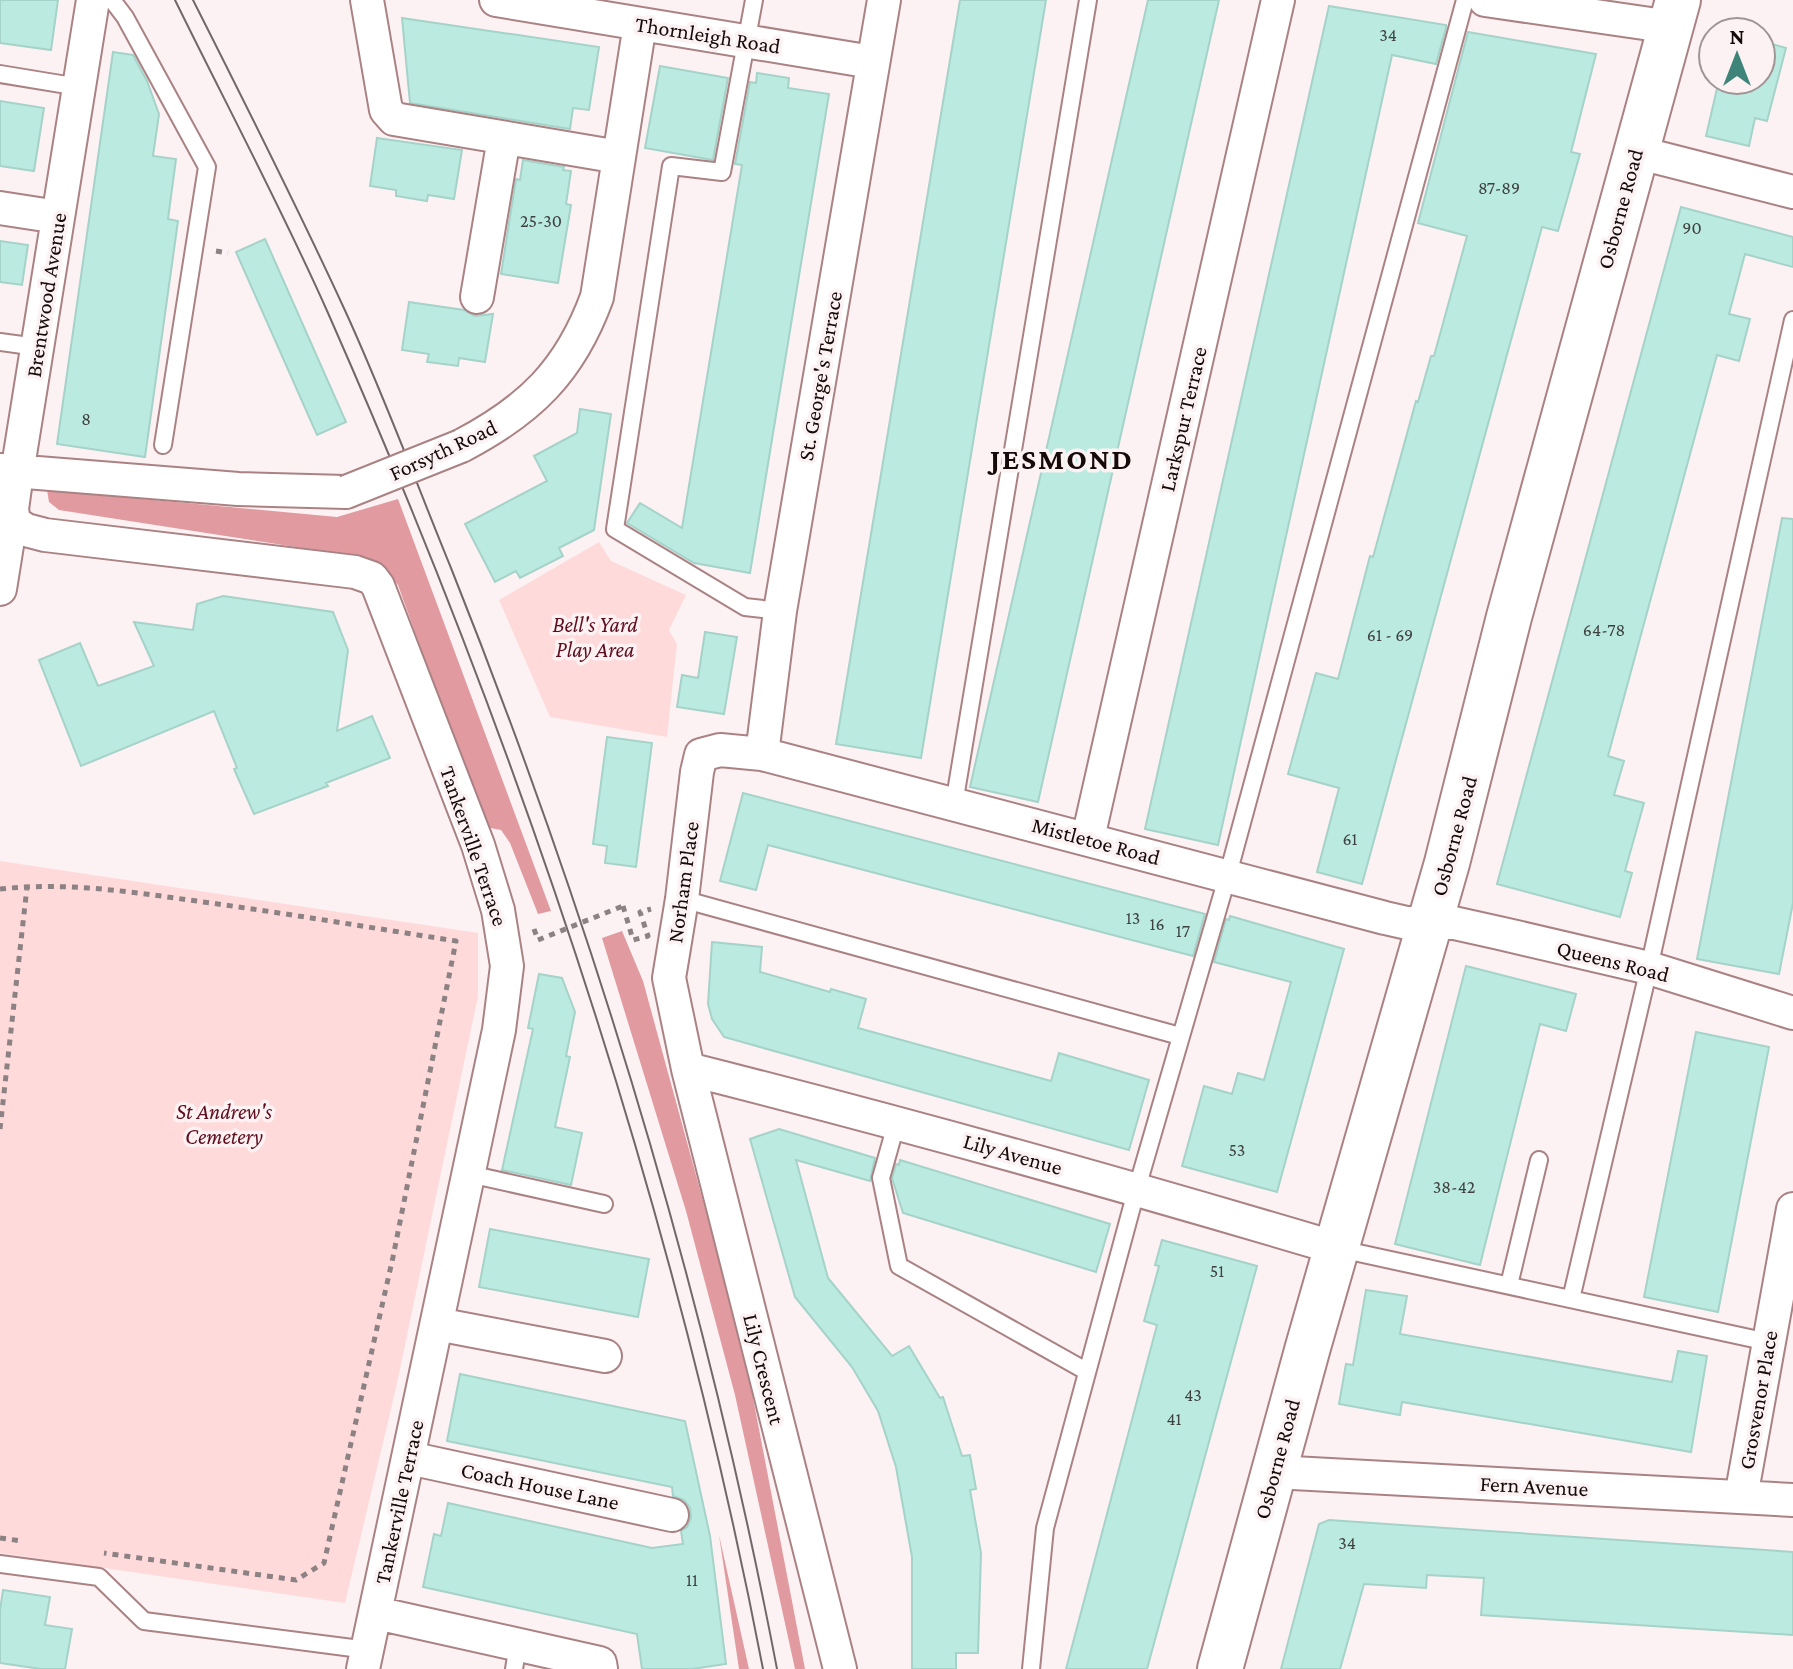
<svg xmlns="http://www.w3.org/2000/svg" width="1793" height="1669" font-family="'Crimson Pro',serif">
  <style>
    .green { fill: #ffdadb }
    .forest { fill: #e19ba0 }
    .building { fill: #bbeae0; stroke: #a5d2c9; stroke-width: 2 }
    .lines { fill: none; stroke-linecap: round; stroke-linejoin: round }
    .lane-casing { stroke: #aa8284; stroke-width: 20 }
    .street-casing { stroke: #aa8284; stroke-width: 36 }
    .secondary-casing { stroke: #aa8284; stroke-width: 48 }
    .path { stroke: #8d8283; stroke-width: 5; stroke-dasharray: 6 6; stroke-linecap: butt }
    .lane { stroke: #fff; stroke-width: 16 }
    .street { stroke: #fff; stroke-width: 32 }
    .secondary { stroke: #fff; stroke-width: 44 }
    .tram { stroke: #726768; stroke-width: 2 }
    .street-bridge-casing { stroke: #aa8284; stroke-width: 36; stroke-linecap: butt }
    .path-bridge { stroke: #8d8283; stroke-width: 5; stroke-dasharray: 6 6; stroke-linecap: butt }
    .street-bridge { stroke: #fff; stroke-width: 32 }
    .labels { text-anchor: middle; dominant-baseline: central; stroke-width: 7; stroke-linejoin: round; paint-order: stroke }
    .number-label { font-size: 18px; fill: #3f4140 }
    .street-label { font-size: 22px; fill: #16090a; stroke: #fcf2f3 }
    .park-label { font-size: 22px; font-style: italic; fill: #5f0c1e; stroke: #fcf2f3 }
    .district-label { font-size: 30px; font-weight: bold; letter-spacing: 2px; fill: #16090a; stroke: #fcf2f3 }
  </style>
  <rect width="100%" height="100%" fill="#fcf2f3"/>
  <path class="green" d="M599 542 611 561 686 595 669 630 677 644 667 737 550 717 499 600Z
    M0 861 478 933V996L396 1388 345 1603 0 1553Z"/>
  <path class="forest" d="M47 490 337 517 398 499 551 911 538 914 510 843 501 830 485 827 398 585 386 571 347 555 59 510 49 502Z
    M622 931 643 981 744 1351 805 1669H795L735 1395 686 1211 602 938Z
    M719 1535 749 1669H739Z"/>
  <path class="building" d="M0 0H58L51 50 0 43Z
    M960 0H1046L921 758 836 744Z
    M1148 0H1219L1038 802 970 787Z
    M1329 6 1446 25V28L1436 64 1392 55 1218 845 1145 829Z
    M402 18 599 47 589 110 573 108 570 129 410 103Z
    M1468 32 1596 54 1571 152 1580 154 1558 231 1542 227 1362 884 1317 872 1339 788 1288 774 1316 673 1338 679 1370 556 1373 557 1416 401 1418 402 1431 356H1434L1467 236 1418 223Z
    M1761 41 1786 48 1767 121 1755 118 1749 146 1706 136 1719 80H1761Z
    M113 52 133 55 147 81 159 114 153 156 176 159 168 219 178 221 145 457 57 444Z
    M660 66 728 78 713 160 645 148Z
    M757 73 789 78 788 88 829 94 750 573 694 563 627 523 640 503 682 528 742 165 735 164 750 82 756 83Z
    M0 101 44 108 34 171 0 166Z
    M377 138 462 150 454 199 428 195 427 201 396 196V190L370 186Z
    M523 160 564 167 563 170 571 171 566 204 571 205 558 283 501 274 516 179 520 180Z
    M1681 207 1793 237V267L1745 254 1729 314 1750 319 1739 361 1717 355 1608 756 1624 761 1614 795 1644 803 1625 871 1632 873 1620 917 1497 884Z
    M265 239 346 422 317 435 236 252Z
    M0 241 28 245 22 285 0 282Z
    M409 302 464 310 475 316 493 314 485 362 459 358 458 366 427 362 429 354 402 350Z
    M580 409 611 414 594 530 559 548 563 556 520 578 516 571 495 582 465 524 547 481 534 456 577 433Z
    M1782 518 1793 519V903L1779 974 1697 959Z
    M223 596 333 612 348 650 337 731 372 716 390 758 326 783 328 786 254 814 234 769 237 768 214 711 81 766 39 660 80 643 98 686 154 666 134 622 193 630 197 604Z
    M705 632 737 637 724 714 677 707 682 675 698 678Z
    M607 737 652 743 636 867 605 863 607 846 593 844Z
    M743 793 1205 914 1193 956 768 845 756 890 720 881Z
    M1230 916 1344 949 1277 1192 1182 1166 1204 1086 1232 1094 1238 1073 1264 1080 1291 982 1214 962 1226 919 1229 920Z
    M712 942 762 947 760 972 830 992 831 989 866 999 858 1028 1051 1081 1059 1053 1149 1080 1129 1150 724 1037 712 1019 708 1004Z
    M1466 966 1576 994 1566 1031 1540 1024 1480 1265 1395 1244Z
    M539 974 562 978 575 1012 566 1056 570 1057 555 1127 582 1133 571 1185 502 1170 533 1029 528 1028Z
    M1696 1032 1769 1047 1718 1312 1644 1297Z
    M779 1129 875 1158 870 1181 796 1160 828 1278 892 1356 909 1346 940 1398 943 1397 962 1456 970 1455 976 1489 970 1490 981 1553 978 1653H956V1669H912V1557L896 1467 878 1411 852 1367 795 1297 750 1139Z
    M900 1160 1110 1224 1096 1272 903 1213 892 1178 896 1164 899 1165Z
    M490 1229 649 1259 638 1317 479 1287Z
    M1162 1240 1257 1266 1147 1669H1066L1157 1325 1144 1321 1159 1266 1155 1265Z
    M1366 1290 1407 1296 1400 1334 1672 1382 1678 1351 1707 1356 1691 1452 1402 1402 1400 1415 1339 1404 1346 1364 1353 1365Z
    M460 1374 685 1421 710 1536 726 1664 692 1669H642L637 1634 423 1587 434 1534 441 1536 448 1503 652 1548 683 1544 681 1531 687 1527 691 1518 690 1508 684 1500 673 1496 672 1487 447 1441Z
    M1329 1520 1793 1552V1635L1481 1615 1484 1578 1427 1575 1426 1588 1364 1584 1340 1669H1281L1319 1524Z
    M3 1590 50 1597 45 1625 72 1629 65 1669H41L0 1663V1610Z"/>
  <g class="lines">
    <defs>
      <path id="lane" d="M112 0 125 17 207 167 163 445
        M754 0 722 172 671 166 615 529 745 607 780 611
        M0 74 79 87
        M0 342 37 347
        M954 804 1088 0
        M682 899 1180 1036
        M897 1121 881 1178 899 1266 1086 1371
        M469 1174 604 1204
        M1340 1249 1768 1342
        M1509 1285 1539 1160
        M1571 1299 1649 968 1793 320
        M0 1564 99 1577 144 1621 368 1650
        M514 1669 518 1645
        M1031 1669 1045 1528 1137 1188 1227 878 1465 0"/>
      <path id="street" d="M367 0 386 110 394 119 619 157
        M496 0 872 62
        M1485 0 1671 27
        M1636 152 1793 192
        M0 208 58 217
        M477 297 504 138
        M461 446C530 410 570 371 597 297L640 24
        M0 470 238 489 346 492
        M14 522 26 530 45 535 355 572 372 578 378 586 478 845 498 910 507 966 499 1030 363 1669
        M0 589 8 539 14 522 12 509 17 473 93 0
        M762 754 780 611 884 0
        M1088 838 1278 0
        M688 1069C906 1124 1121 1184 1336 1248
        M437 1324 605 1356
        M409 1458 672 1515
        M1274 1472 1793 1500
        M1741 1497 1793 1209
        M376 1613 600 1663 601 1669
        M840 1669 688 1069 669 978 682 899 697 772 701 755 720 750 762 754 1385 918 1407 923H1454L1499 933 1649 968 1793 1013"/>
      <path id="secondary" d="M1220 1669 1308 1347 1447 863 1509 617 1678 0"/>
    </defs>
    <use href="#lane" class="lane-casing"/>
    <use href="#street" class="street-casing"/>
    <use href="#secondary" class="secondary-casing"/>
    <path class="path" d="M216 251 228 253
      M0 889C64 882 126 891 189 900 278 912 367 927 456 941L393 1257 324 1563 296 1580 104 1553
      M623 906 633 940 648 936 640 912 651 909
      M534 929 538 940
      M0 1129 27 887
      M0 1538 22 1541"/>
    <use href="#lane" class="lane"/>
    <use href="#street" class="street"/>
    <use href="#secondary" class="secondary"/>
    <path class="tram" d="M175 0C226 104 281 207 328 313 520 748 673 1201 763 1669
      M193 0C244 101 295 202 342 304 382 390 415 480 451 568 593 924 705 1292 777 1669"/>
    <defs>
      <path id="street-bridge" d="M346 492 461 446"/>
    </defs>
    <use href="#street-bridge" class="street-bridge-casing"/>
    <path class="path-bridge" d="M538 940 623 906"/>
    <use href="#street-bridge" class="street-bridge"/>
  </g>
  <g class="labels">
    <g class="number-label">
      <text x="1388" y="35">34</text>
      <text x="1499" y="188">87-89</text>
      <text x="541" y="221">25-30</text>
      <text x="1692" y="228">90</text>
      <text x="86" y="419">8</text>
      <text x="1604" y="630">64-78</text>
      <text x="1390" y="635">61 - 69</text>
      <text x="1350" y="839">61</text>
      <text x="1133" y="918">13</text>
      <text x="1157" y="924">16</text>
      <text x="1183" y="931">17</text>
      <text x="1237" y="1150">53</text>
      <text x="1454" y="1187">38-42</text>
      <text x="1217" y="1271">51</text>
      <text x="1193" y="1395">43</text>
      <text x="1174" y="1419">41</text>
      <text x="1347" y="1543">34</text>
      <text x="692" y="1580">11</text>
    </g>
    <g class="street-label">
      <text transform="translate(708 35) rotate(9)">Thornleigh Road</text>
      <text transform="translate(1620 209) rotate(-75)">Osborne Road</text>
      <text transform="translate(46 295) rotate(-81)">Brentwood Avenue</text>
      <text transform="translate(820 376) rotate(-80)">St. George's Terrace</text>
      <text transform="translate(1183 419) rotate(-77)">Larkspur Terrace</text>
      <text transform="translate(443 450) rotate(-25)">Forsyth Road</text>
      <text transform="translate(1454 836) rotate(-75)">Osborne Road</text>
      <text transform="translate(1096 841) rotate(15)">Mistletoe Road</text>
      <text transform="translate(474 846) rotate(71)">Tankerville Terrace</text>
      <text transform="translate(683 882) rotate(-82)">Norham Place</text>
      <text transform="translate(1613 961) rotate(14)">Queens Road</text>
      <text transform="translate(1013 1154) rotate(16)">Lily Avenue</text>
      <text transform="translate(764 1369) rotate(76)">Lily Crescent</text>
      <text transform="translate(1758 1400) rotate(-80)">Grosvenor Place</text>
      <text transform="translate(1277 1459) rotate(-75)">Osborne Road</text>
      <text transform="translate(540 1486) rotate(12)">Coach House Lane</text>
      <text transform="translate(1534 1486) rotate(3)">Fern Avenue</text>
      <text transform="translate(399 1502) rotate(-78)">Tankerville Terrace</text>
    </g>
    <g class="park-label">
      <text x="595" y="624">Bell's Yard<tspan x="595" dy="25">Play Area</tspan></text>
      <text x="224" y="1111">St Andrew's<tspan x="224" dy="25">Cemetery</tspan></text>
    </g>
    <g class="district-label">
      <text x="1062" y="458">JESMOND</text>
    </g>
  </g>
  <g transform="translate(1737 56)"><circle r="38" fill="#fcf2f3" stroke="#a09596" stroke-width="2"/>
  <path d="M0-6L14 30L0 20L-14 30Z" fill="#3f8478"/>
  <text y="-12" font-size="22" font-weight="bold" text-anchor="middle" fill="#16090a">N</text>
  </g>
</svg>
